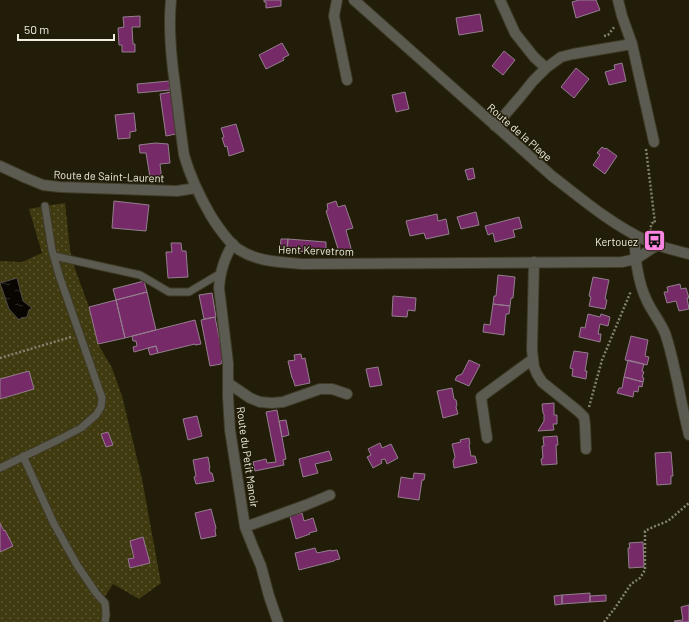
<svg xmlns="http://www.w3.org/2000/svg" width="689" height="622" font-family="Barlow,sans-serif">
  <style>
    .park { fill: url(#park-dots) }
    .water { fill: url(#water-ripples); stroke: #4e4b43 }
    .building { fill: #762b68; stroke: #947e8e }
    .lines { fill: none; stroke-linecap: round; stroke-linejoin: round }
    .lane-casing { stroke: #3e3a26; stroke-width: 9 }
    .street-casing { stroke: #3e3a26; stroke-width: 12 }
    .path { stroke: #83806e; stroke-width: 2.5; stroke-dasharray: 2 2; stroke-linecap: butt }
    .lane { stroke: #5c5b51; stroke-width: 7 }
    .street { stroke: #5c5b51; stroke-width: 10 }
    .labels { text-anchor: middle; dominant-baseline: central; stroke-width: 3; stroke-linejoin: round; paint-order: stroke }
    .street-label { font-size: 11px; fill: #f0eee0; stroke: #211d08 }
    .poi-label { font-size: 11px; fill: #f0eee0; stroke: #211d08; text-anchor: end }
  </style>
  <defs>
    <pattern id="park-dots" width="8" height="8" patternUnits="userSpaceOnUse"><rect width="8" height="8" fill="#403a11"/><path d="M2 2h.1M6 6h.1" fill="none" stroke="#5c5733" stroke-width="1.8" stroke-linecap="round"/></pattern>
    <pattern id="water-ripples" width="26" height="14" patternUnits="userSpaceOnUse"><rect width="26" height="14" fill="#090500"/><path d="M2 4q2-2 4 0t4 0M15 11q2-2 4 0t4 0" fill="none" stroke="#2d2a25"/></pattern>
  </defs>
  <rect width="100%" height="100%" fill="#211d08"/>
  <path class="park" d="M65 203 71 258 89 307 98 344 112 368 122 396 142 479 161 583 139 599 113 584 104 598 107 622H0V261L22 262 42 253 29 209 45 206Z"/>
  <path class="water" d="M17 278 23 301 32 308 29 310 27 317 21 318 19 320 9 309 0 283Z"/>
  <path class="building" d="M264 0H281V6L266 8V2H264Z
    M579 0H596L600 10 576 18 572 2Z
    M480 14 483 31 459 35 456 18Z
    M140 16V27H132L133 44H135V52H122V45H119L118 28 124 27 123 17Z
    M282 43 289 55 283 58 284 60 266 69 259 55Z
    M504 51 515 60 503 75 492 66Z
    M622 63 626 81 609 85 605 72 615 69 614 65Z
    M576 68 589 79 574 98 561 87Z
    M169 81 170 90 138 93 137 84Z
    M171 92 176 134 166 136 160 94Z
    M405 92 409 109 396 112 392 95Z
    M134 113 136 131 130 132V138L118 139 115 115Z
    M236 124 244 151 229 156 227 146 225 147 222 138 224 137 221 128Z
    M155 143 168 144 170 163 160 164 162 181 151 183 146 153H140L139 145Z
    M602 147 605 149 606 148 617 156 605 174 593 165 600 155 597 153Z
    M473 168 475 178 468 180 465 170Z
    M114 201 149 205 146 231 112 228Z
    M336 201 338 207 345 205 353 228 346 230 352 252H339L326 211 328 210 327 204Z
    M476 212 479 225 461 229 457 217Z
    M437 214 438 221 446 219 449 234 426 239 424 233 410 236 406 221Z
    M519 217 522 228 513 230 515 237 495 242 493 233 488 235 485 226Z
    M281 239H288L287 251 280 250Z
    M288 239 326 242V252L287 251Z
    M171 243H181L182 251H186L188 277 168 278 166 252H172Z
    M498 275 515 277 513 298H511L510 306 493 304 494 296H496Z
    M593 277 609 280 605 299 607 300 605 309 589 306 591 297 589 296Z
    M144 281 147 292 116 300 113 289Z
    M680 284 681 289 686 288 689 298H687L689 309 679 311 676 301 667 303 664 292H668L667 287Z
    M147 292 156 330 125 338 116 300Z
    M212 293 216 317 204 319 199 295Z
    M393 296 416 298 415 311 408 310 407 317 392 316Z
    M116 300 125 338 98 344 89 307Z
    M493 304 510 306 509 314H506L504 335 483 332 484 324 490 325Z
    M588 314 600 317 601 314 610 317 608 326 600 324 598 334H601L600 342 579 337 581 327 585 328Z
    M215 317 223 357 221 364 210 366 201 320Z
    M195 320 201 344 195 345V344L158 353 156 346 134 352 133 347 137 346 136 341H133L132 336Z
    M631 336 648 340 645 356 649 357 647 365 625 360Z
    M156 346 158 353 150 355 148 348Z
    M574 351 588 353 585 371H587L586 379 572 376 573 369 570 368Z
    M301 354 302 359 305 358 310 383 295 386 293 379 292 378 288 361 295 360 294 355Z
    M469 360 480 365 469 386 455 380 457 376 462 374Z
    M628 360 644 364 642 371 644 372 642 377 644 378 643 382 624 377Z
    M378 367 382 385 370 387 366 369Z
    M29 371 34 389 0 399V379Z
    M624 377 643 382 642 387 639 386 638 392 634 391 633 397 617 393 619 388H622Z
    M452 388 454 399 456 400 457 405 456 407 458 414 443 418 437 391Z
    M554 403V415H557V424H553L554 430 538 431 544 421V414L543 413 542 404Z
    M277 410 286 459 283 460 284 465 255 471 253 462 266 459 267 463 276 462 266 412Z
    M197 416 202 436 188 440 183 419Z
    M286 420 289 435 282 437 279 421Z
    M108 432 113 445 106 447 101 434Z
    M557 436 558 445H556L557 464 542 465 541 459 543 458 542 446H544L543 437Z
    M469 438 470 444 469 445 471 456H475L477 463 454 468 453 461 455 457 452 444 461 442 460 440Z
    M380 443 382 448 391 444 398 458 387 464 385 459 381 460 382 463 373 468 367 457 371 455 368 449Z
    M329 451 332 460 315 464 318 473 303 477 299 459Z
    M671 452 673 476H671V484L657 485 655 453Z
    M208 457 210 468H209L210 473H212L214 481 196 484 194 477 196 476 193 460Z
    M414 473 425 474 424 480H422L419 500 398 497 401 477 413 479Z
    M211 509 216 528 215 530 216 536 201 539 195 513Z
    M302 513 304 521 313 518 317 531 309 533 310 534 296 539 290 516Z
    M0 523 4 531 5 530 13 546 0 552Z
    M143 537 150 563 130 568 128 559 134 558 130 541Z
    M643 542 644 567 629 568 628 548H630L629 543Z
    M315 548 317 553 331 550V551L337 550 340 559 335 560 334 561 299 570 295 553Z
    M590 593V602L562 604V595Z
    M562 595V604L555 605 554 596Z
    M606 595V601L590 602V596Z
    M689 605V622H675L674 621 683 620 681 607Z"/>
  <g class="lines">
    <defs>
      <path id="lane" d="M54 256 140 275 169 292H189L221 273
        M23 456 54 524 77 565 96 593 105 603 106 615 105 622
        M0 468 60 439 81 428 96 415 101 407 102 398 59 275 52 250 45 206"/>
      <path id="street" d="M171 0C168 29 171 57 175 85 177 101 179 117 181 133 182 140 183 148 184 155 190 176 200 197 211 216 218 227 227 241 238 249 257 262 281 262 303 264L622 262 636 259 651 249 659 245
        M337 0 334 16 347 80
        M354 0 552 176C582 199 611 224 645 240 659 247 674 250 689 254
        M500 0 515 33 534 57 546 68
        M632 44 654 142
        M495 126 521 96 533 81 546 68 561 57 573 54 632 44 622 16 618 0
        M0 166 26 178 43 185 60 187 177 191 196 188
        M635 235C634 255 638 283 647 301 652 312 660 321 665 333 671 350 674 367 678 384 681 401 685 418 689 435
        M233 244C224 258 220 272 219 288L228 363V397L230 430 245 527 253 547 261 566 269 596 278 622
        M534 262 532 350 534 367 537 374 542 382 578 411 584 417 585 425 586 449
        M228 383 250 398 260 402 272 403 283 402 320 389H332L347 394
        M487 438 481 397 533 359
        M245 527 306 505 330 495"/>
    </defs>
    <use href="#lane" class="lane-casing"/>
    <use href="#street" class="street-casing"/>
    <path class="path" d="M604 36 608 35 615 26
      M646 149 655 223H652L650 229 651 230
      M0 358 71 337
      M589 407 602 360 631 291
      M604 622 615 608 631 584 640 578 645 570V531L653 527 668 521 689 503"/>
    <use href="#lane" class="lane"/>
    <use href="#street" class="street"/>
  </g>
  <defs>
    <symbol id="bus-square" viewBox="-11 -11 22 22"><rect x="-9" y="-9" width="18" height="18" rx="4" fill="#fd86e2" stroke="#211d08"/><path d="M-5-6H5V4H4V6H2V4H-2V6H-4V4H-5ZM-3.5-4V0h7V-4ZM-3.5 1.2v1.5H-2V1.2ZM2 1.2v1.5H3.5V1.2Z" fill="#111"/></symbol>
  </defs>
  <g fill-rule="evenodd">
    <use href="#bus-square" x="642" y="228" width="25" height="25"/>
  </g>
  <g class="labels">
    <g class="street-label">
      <text transform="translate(520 132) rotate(41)">Route de la Plage</text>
      <text transform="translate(109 176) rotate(2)">Route de Saint-Laurent</text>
      <text transform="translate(316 250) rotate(2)">Hent Kervetrom</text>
      <text transform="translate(248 457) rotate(82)">Route du Petit Manoir</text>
    </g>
    <g class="poi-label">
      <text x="638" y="241">Kertouez</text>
    </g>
  </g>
  <path d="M18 34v6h96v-6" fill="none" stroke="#f0eee0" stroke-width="2"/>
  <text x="24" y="34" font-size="12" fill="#f0eee0" stroke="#211d08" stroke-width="3" paint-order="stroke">50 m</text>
</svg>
